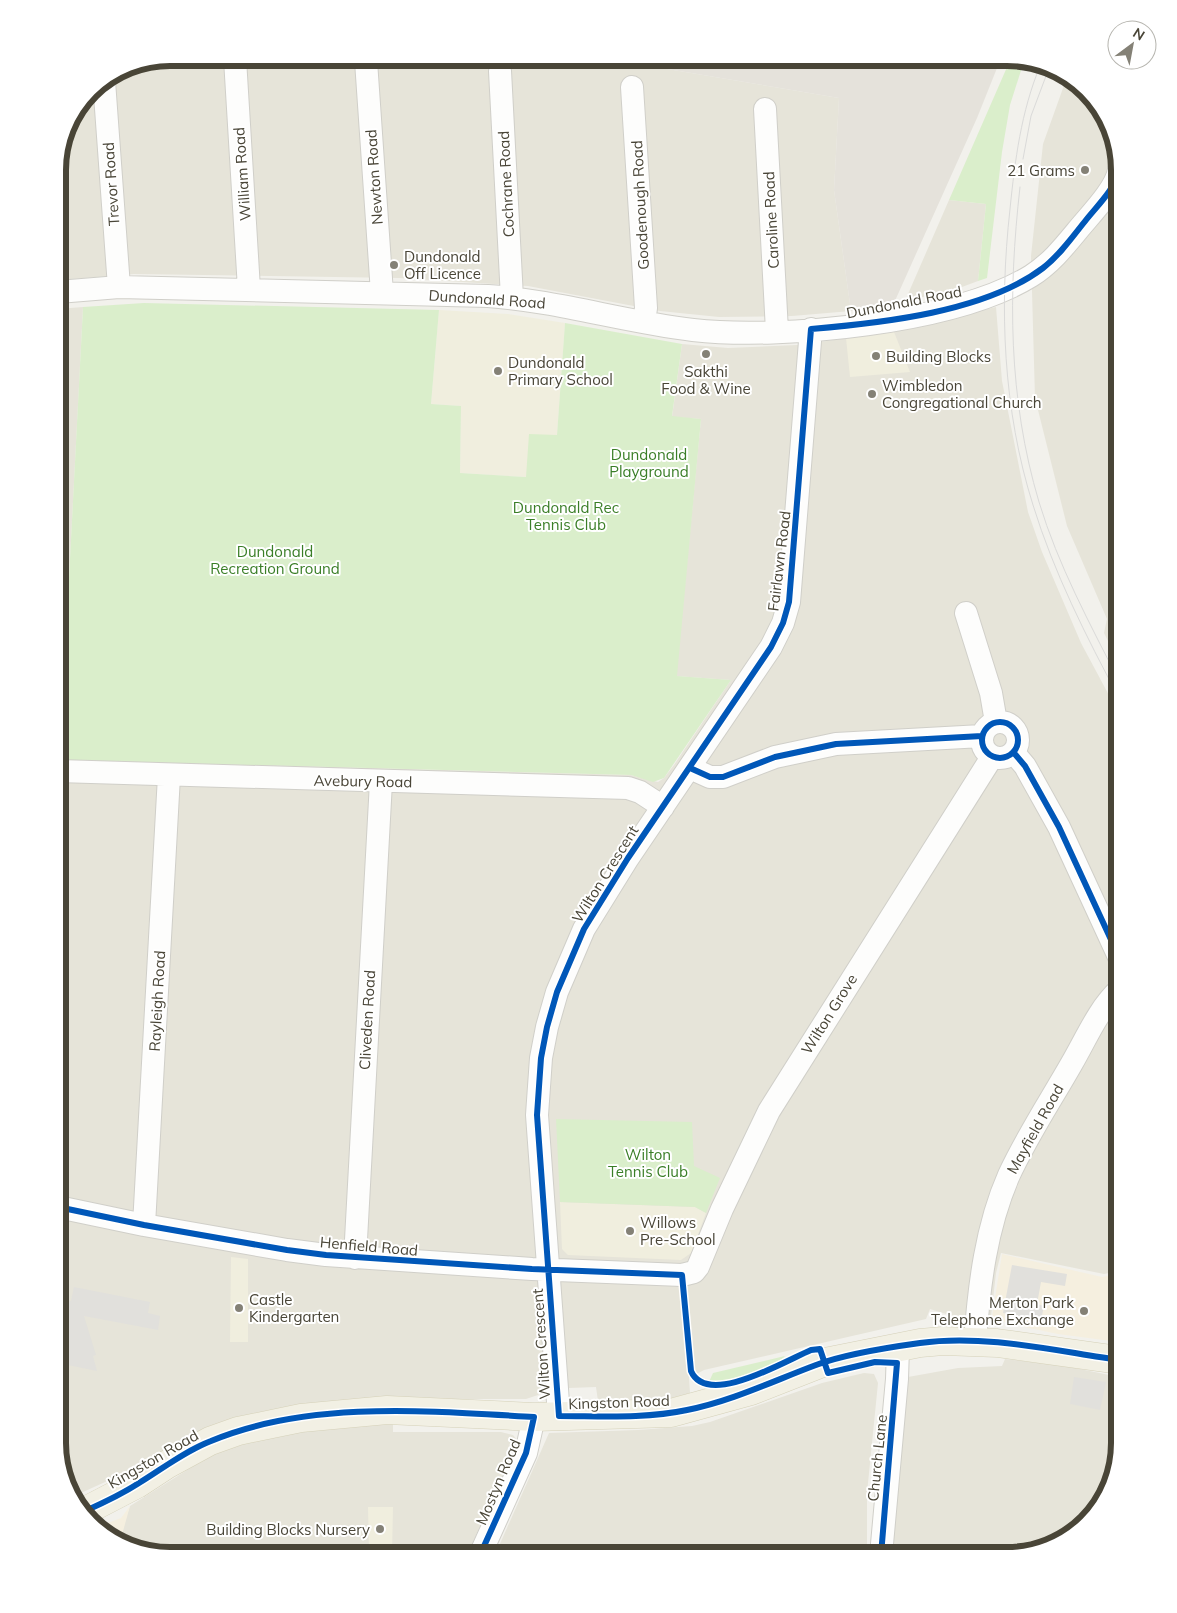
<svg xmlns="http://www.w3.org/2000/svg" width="1177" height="1613" font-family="Mulish,sans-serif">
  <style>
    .residential { fill: #e6e4d9 }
    .commercial { fill: #f5efdf }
    .industrial { fill: #e5e2db }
    .education { fill: #f0eede }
    .green { fill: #daeecb }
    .parking { fill: #e1e0dc }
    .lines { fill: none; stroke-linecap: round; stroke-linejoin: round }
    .minor-casing { stroke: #d0cfc9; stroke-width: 24 }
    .major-casing { stroke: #d5d1b9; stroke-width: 29 }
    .minor { stroke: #fdfdfc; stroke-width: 22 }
    .major { stroke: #f2f0e4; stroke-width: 28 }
    .tram { stroke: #dadad9; stroke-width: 1 }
    .cycleway-casing { stroke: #fff; stroke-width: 9 }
    .cycleway { stroke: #0057b8; stroke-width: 6 }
    .poi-dot { fill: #848176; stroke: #fff; stroke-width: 2 }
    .labels { text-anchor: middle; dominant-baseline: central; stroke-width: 4; stroke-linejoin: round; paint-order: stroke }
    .poi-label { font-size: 15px; fill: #494537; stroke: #fff; text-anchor: start }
    .street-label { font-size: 15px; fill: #494537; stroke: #fff }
    .park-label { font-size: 15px; fill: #3a7e27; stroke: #fff }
    .rim { fill: none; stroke: #494537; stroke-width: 6 }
  </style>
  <rect width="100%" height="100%" fill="#f2f1ec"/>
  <path class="residential" d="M171 58H602L839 98 834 190 851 311 792 316 719 317 660 311 528 286 399 278 134 274 58 280V163L69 121 96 86 128 66Z
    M1067 77 1104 114 1119 171V663L1104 633 1107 619 1067 526 1035 398 1031 256 1043 144Z
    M949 200 986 204 978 281 954 290 905 301Z
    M83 307 69 579 58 577V309Z
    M996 307 1002 381 1028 512 1042 552 1081 643 1119 714V1271L1104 1274 1001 1253 996 1273 991 1316 959 1318 930 1309 926 1319 704 1370 689 1378 690 1393 673 1398 598 1401 596 1387 542 1389 538 1395 526 1399H427L227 1422 196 1433 114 1478 72 1497 58 1442V607L68 608 61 760 631 775 658 782 664 778 674 765 731 680 676 676 701 419 672 417 682 344 728 348 797 345 894 332Z
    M1005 1359 1065 1366 1119 1377V1443L1104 1499 1063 1540 1007 1555H890L908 1377 958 1368 1002 1366Z
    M864 1373 874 1374 878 1383 867 1493V1555H495L549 1433 638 1430 692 1426 710 1422 822 1383Z
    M393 1423V1432H501L513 1435 518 1441 467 1555H164L118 1541 130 1506 211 1455 245 1442 277 1435 333 1427Z"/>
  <path class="commercial" d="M1002 1254 1102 1277 1119 1274V1342L1058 1334 1010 1324 992 1317Z
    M130 1506 120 1542 114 1540 100 1526 121 1518Z"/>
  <path class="industrial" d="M602 58H1001L977 118 894 303 851 311 834 190 839 98Z"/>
  <path class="education" d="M439 310 508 314 565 323 557 435 527 477 460 473 461 406 431 404Z
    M894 332 910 372 850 377 846 338Z
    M560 1202 695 1207 706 1213 691 1253 681 1260 568 1255 562 1249Z
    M231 1257 248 1259V1342H230Z
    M368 1507H393L392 1555 369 1551Z"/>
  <path class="green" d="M1011 58 1024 61 1010 105 1002 152 987 278 978 281 986 204 949 200Z
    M144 303 439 310 431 404 461 406 460 473 526 477 529 434 557 435 565 323 682 344 672 416 701 419 677 676 731 680 664 778 653 782 631 775 61 760 68 608 58 607V577L69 578 83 307Z
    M556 1119 692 1122 694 1166 720 1178 706 1213 695 1207 560 1202Z
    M785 1356C779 1365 721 1384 708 1384L713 1373Z"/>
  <path class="parking" d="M1012 1265 1067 1274 1065 1286 1041 1282 1037 1304 1044 1306 1041 1320 1003 1313Z
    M74 1287 150 1302 148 1313 160 1316 158 1330 84 1316 96 1355 93 1356 97 1371 58 1363V1298L71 1301Z
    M1074 1377 1106 1382 1100 1410 1070 1404Z"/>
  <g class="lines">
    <defs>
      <path id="minor" d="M235 59 249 289
        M366 61 382 293
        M500 71 512 298
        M104 81 119 287
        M632 87 646 308 644 322
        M765 109 777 331
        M58 292 119 287 488 296C558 301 624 322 693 330 782 340 955 323 1031 276 1050 264 1063 248 1077 231 1089 216 1116 189 1119 170
        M966 613 991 693 996 722
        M982 740a18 18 0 1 1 36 0a18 18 0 1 1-36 0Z
        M1014 753 1025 766 1059 827 1119 957
        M690 768 710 777H723L775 757 836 744 982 736
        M58 771 628 788 640 792 663 807
        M58 1207 144 1225 287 1250 326 1255 532 1269 682 1275 694 1272 698 1267 722 1209 769 1111 992 757
        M144 1225 169 776
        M355 1258 381 782
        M975 1342C979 1286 986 1227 1009 1175 1027 1136 1051 1100 1072 1063 1086 1039 1099 1008 1119 990
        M559 1416 537 1115 541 1058 547 1027 557 992 584 929 628 858 771 647 783 623 789 602 811 329
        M480 1555 526 1453 534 1417
        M881 1555 897 1379 898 1348"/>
      <path id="major" d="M85 1511 137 1484 166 1465 210 1441 238 1431 301 1418 387 1410 534 1417 671 1413 751 1391 825 1362 920 1343 943 1341 997 1343 1119 1360"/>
    </defs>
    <use href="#minor" class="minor-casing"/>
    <use href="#major" class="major-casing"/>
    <use href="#minor" class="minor"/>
    <use href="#major" class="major"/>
    <path class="tram" d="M1040 66C1021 112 1015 160 1010 209 999 308 1003 410 1033 505 1054 573 1086 636 1119 698
      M1023 159 1031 116 1049 68
      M1020 187C1008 293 1008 398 1039 502 1058 565 1090 624 1119 681"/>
    <defs>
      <path id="cycleway" d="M1119 170C1116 188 1097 206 1086 220 1073 236 1060 255 1043 268 985 312 882 323 811 329L789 602 783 623 771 647 628 858 584 929 557 992 547 1027 541 1058 537 1115 559 1416C601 1416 645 1419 687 1410 732 1401 773 1381 816 1365 842 1355 891 1347 920 1343 985 1334 1055 1351 1119 1360
        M982 740a18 18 0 1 1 36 0a18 18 0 1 1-36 0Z
        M1014 753 1025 766 1059 827 1119 957
        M690 768 710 777H723L775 757 836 744 982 736
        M58 1207 144 1225 287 1250 326 1255 532 1269 682 1275 691 1371C707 1408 785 1361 811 1350L820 1349 828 1373 875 1362 897 1363 881 1555
        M85 1511C103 1503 122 1494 139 1483 162 1469 185 1451 211 1441 309 1400 430 1411 534 1417L526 1453 480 1555"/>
    </defs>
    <use href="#cycleway" class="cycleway-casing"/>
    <use href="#cycleway" class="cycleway"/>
  </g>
  <g class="poi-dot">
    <circle cx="1085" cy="170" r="5"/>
    <circle cx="394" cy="265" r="5"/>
    <circle cx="706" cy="354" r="5"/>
    <circle cx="876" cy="356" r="5"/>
    <circle cx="498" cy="371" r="5"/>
    <circle cx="872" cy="394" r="5"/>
    <circle cx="630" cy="1231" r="5"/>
    <circle cx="239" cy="1308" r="5"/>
    <circle cx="1084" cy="1311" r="5"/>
    <circle cx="380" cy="1529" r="5"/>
  </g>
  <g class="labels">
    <g class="poi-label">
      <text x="1075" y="170" text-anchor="end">21 Grams</text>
      <text x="404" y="256">Dundonald<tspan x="404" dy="17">Off Licence</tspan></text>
      <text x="886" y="356">Building Blocks</text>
      <text x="508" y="362">Dundonald<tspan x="508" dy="17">Primary School</tspan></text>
      <text x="706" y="371" text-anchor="middle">Sakthi<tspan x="706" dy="17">Food &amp; Wine</tspan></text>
      <text x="882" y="385">Wimbledon<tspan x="882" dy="17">Congregational Church</tspan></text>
      <text x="640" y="1222">Willows<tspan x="640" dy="17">Pre-School</tspan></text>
      <text x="249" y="1299">Castle<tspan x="249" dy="17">Kindergarten</tspan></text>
      <text x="1074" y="1302" text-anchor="end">Merton Park<tspan x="1074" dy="17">Telephone Exchange</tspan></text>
      <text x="370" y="1529" text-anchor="end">Building Blocks Nursery</text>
    </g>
    <g class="street-label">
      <text transform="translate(242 174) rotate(-94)">William Road</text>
      <text transform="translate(374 177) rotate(-94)">Newton Road</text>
      <text transform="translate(111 184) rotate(-94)">Trevor Road</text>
      <text transform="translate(506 184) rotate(-93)">Cochrane Road</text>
      <text transform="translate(640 205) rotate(-93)">Goodenough Road</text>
      <text transform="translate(771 220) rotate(-93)">Caroline Road</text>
      <text transform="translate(487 299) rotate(4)">Dundonald Road</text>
      <text transform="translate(904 302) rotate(-11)">Dundonald Road</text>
      <text transform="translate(779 561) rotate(-83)">Fairlawn Road</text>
      <text transform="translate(363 781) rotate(1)">Avebury Road</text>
      <text transform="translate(605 874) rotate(-58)">Wilton Crescent</text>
      <text transform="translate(157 1001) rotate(-87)">Rayleigh Road</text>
      <text transform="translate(829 1014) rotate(-58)">Wilton Grove</text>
      <text transform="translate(367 1020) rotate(-87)">Cliveden Road</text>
      <text transform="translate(1035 1129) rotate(-61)">Mayfield Road</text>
      <text transform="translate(369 1246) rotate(5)">Henfield Road</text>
      <text transform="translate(541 1344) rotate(-94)">Wilton Crescent</text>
      <text transform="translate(619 1402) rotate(-2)">Kingston Road</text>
      <text transform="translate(877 1458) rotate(-84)">Church Lane</text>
      <text transform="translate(153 1459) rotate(-30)">Kingston Road</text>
      <text transform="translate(498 1482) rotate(-67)">Mostyn Road</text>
    </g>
    <g class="park-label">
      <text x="649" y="454">Dundonald<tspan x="649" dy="17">Playground</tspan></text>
      <text x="566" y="507">Dundonald Rec<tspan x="566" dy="17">Tennis Club</tspan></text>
      <text x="275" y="551">Dundonald<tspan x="275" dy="17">Recreation Ground</tspan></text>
      <text x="648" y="1154">Wilton<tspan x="648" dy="17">Tennis Club</tspan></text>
    </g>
  </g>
  <path d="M0 0H1177V1613H0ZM170 66H1007A104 104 0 0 1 1111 170V1443A104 104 0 0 1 1007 1547H170A104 104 0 0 1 66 1443V170A104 104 0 0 1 170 66Z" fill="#fff" fill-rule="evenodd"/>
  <path class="rim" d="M170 66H1007A104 104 0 0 1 1111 170V1443A104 104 0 0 1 1007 1547H170A104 104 0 0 1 66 1443V170A104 104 0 0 1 170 66Z"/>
  <g transform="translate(1132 45) rotate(32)"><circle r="24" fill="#ffffff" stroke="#b6b5af"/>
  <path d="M0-4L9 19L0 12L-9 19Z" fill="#848176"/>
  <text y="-8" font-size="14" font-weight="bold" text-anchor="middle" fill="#494537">N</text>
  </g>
</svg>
